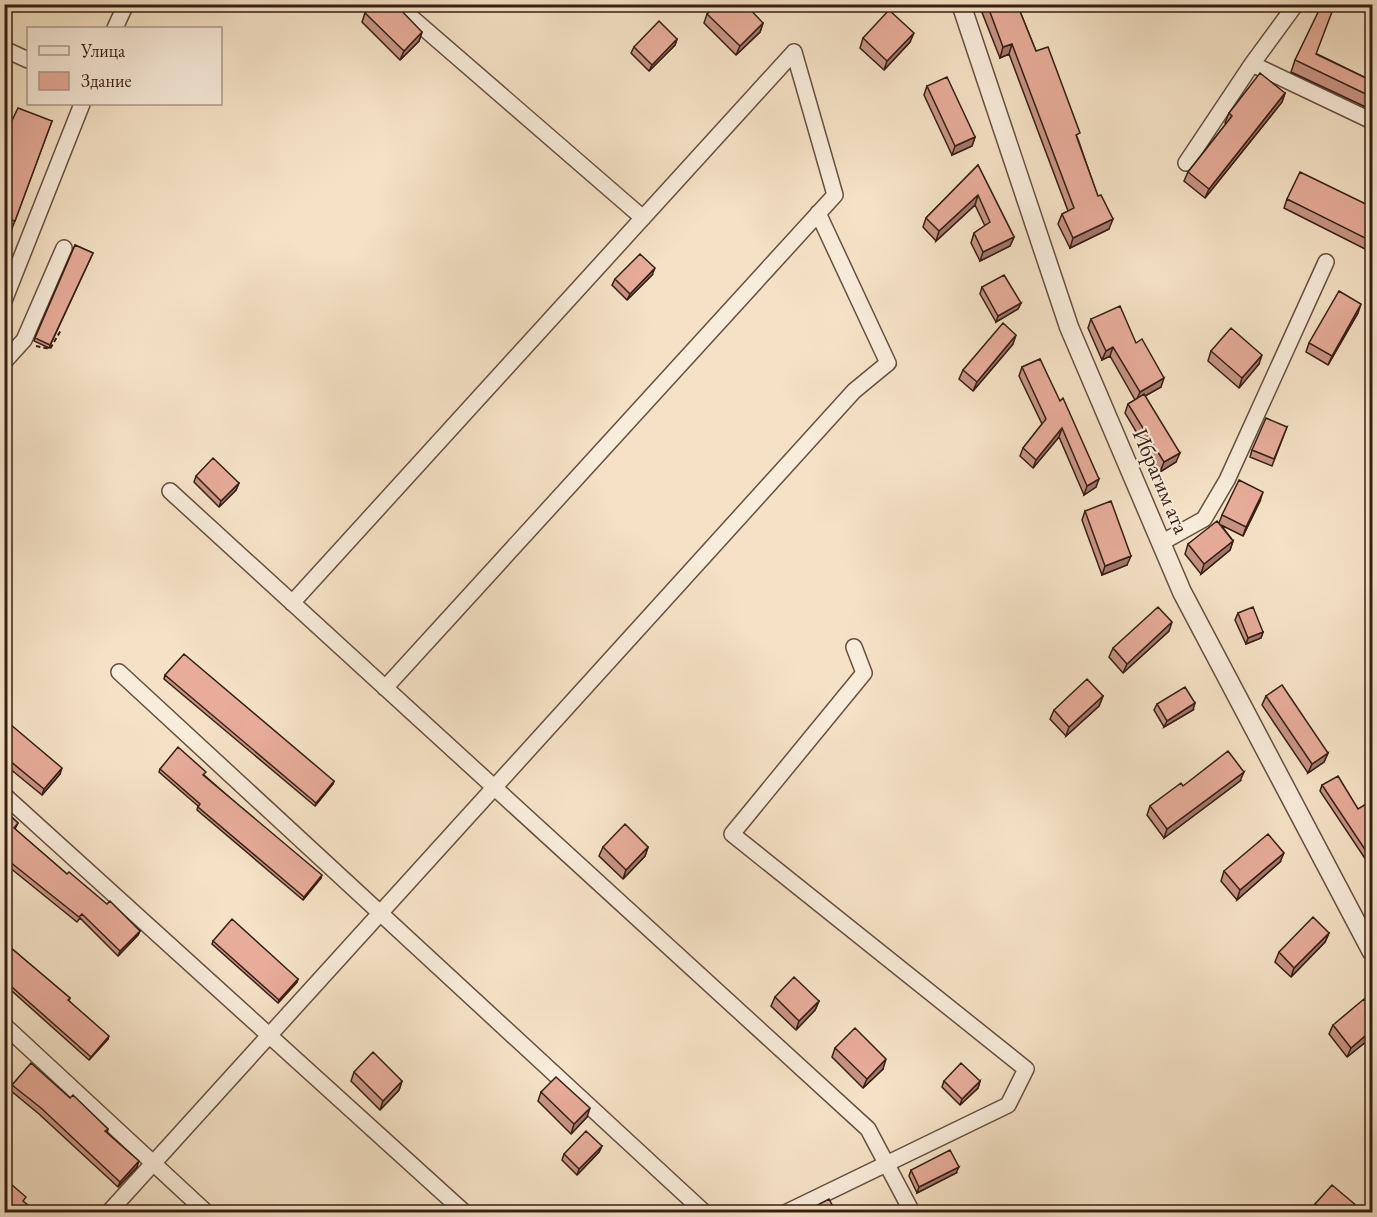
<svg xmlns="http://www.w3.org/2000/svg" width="1377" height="1217" font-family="'EB Garamond',serif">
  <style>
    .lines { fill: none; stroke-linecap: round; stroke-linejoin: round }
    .minor-casing { stroke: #665041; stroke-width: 18 }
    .tertiary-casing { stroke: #665041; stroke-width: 21 }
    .path { stroke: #361f15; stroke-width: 2; stroke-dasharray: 4.5 3; stroke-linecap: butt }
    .minor { stroke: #f8ecda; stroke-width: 15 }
    .tertiary { stroke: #f8ecda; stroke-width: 18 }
    .wall { fill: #c79484; stroke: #361f15; stroke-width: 1.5 }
    .shaded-wall { fill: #a2786c; stroke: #361f15; stroke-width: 1.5 }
    .building { fill: #e7ac9a; stroke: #361f15; stroke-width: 1.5 }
    .labels { text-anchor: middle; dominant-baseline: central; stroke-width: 4.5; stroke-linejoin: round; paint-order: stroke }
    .street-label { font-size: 22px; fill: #361f15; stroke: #f8ecda }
  </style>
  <rect width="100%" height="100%" fill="#f5e2c6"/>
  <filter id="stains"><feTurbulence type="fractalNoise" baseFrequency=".00333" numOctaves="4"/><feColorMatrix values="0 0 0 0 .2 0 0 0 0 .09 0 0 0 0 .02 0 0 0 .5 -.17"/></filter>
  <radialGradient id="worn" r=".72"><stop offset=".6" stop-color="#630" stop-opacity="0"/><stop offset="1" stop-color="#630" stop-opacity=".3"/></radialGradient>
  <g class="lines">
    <defs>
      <path id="minor" d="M396 4 643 218
        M115 28 126 4
        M4 49 28 60
        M1252 64 1372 121
        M1186 163 1252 64 1296 4
        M4 301 82 104
        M4 362 24 340 64 248
        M170 491 868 1129 912 1212
        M1161 543 1204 519 1227 480 1326 262
        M292 603 794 52
        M119 672 704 1212
        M385 688 835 195 794 52
        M4 795 464 1212
        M4 1025 206 1212
        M109 1212 854 391 888 363 818 213
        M787 1212 1008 1105 1026 1069 732 834 864 673 854 647"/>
      <path id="tertiary" d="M961 4 1069 327 1182 592 1372 952"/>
    </defs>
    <use href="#minor" class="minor-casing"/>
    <use href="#tertiary" class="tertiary-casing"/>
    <path class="path" d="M36 346 50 349 61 330"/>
    <use href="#minor" class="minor"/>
    <use href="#tertiary" class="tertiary"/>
  </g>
  <path class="wall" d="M983 4H1017L1036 51 1078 139 1109 229 1070 248 1058 224 1062 214 1068 211 1009 54 1000 58 981 10Z
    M1218 4H1241L1238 11Z
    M365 13 422 32 419 41 400 60 362 22Z
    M707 14 763 23 760 32 736 55 704 23Z
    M863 38 910 42 884 70 860 48Z
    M677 39 675 45 649 71 631 53 634 47Z
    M1317 54 1370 80 1372 76V110L1291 72 1295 60Z
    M927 86 975 137 972 146 952 155 924 95Z
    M1285 93 1282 102 1205 198 1184 181 1188 172 1226 124 1225 123 1229 113Z
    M52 121 10 234 4 231V137Z
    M978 165 1014 237 1010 246 980 261 971 243 974 233 985 226 975 205 936 241 923 227 926 218Z
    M1287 199 1372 239 1367 250 1284 208Z
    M75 245 93 253 49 348 34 341Z
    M652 275 627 300 612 285 615 279Z
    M982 287 1021 303 1018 309 996 322 980 294Z
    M1358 313 1328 365 1306 352 1309 343Z
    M1091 319 1136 343 1161 387 1145 396 1176 462 1160 472 1125 413 1128 404 1135 400 1110 356 1102 360 1088 328Z
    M1013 344 973 391 959 379 963 370Z
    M1211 351 1259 364 1239 388 1208 361Z
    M1040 359 1096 487 1084 495 1059 437 1033 468 1020 456 1023 448 1042 424 1019 376 1022 367Z
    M1287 427 1272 466 1250 457 1252 450Z
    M196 476 239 483 236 490 219 507 194 482Z
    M1260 501 1243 536 1221 525 1233 541 1230 550 1201 574 1185 554 1188 544 1219 523 1222 515Z
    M1085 511 1127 565 1102 575 1082 520Z
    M1238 613 1263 632 1261 638 1246 644 1235 620Z
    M1169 631 1123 673 1109 657 1113 648Z
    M165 675 334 781 333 784 315 806 164 679Z
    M1103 696 1099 706 1066 736 1050 719 1054 710Z
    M1266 696 1328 753 1324 762 1308 773 1262 705Z
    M1157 704 1193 710 1164 727 1154 710Z
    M4 719 60 774 42 795 4 764Z
    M160 769 204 775 321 878 303 900 197 810 198 806 159 772Z
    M1240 781 1164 838 1147 815 1150 806 1183 786Z
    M1322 785 1358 809 1372 813V869L1320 791Z
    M4 810 18 823 15 829 67 874 140 931 138 935 118 956 80 918 77 922 4 863V860L7 856 4 854Z
    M603 847H648L645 856 623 879 599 856Z
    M1280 862 1237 900 1221 881 1224 871Z
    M1329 933 1325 942 1291 977 1275 962 1279 952Z
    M213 941 298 979 297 982 278 1003 212 944Z
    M4 942 70 998 69 1001 108 1039 89 1060 4 984Z
    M775 997 819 1001 815 1010 796 1030 771 1006Z
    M1372 1010V1037L1347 1057 1329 1034 1333 1025Z
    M835 1048 883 1069 863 1088 832 1057Z
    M354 1072 402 1081 399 1090 380 1110 351 1081Z
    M944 1081H980L978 1088 960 1105 942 1087Z
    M12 1085 70 1098 108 1129 107 1133 137 1167 118 1187 39 1114 10 1090Z
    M541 1092 587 1117 571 1134 538 1101Z
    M602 1146 599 1152 577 1175 562 1160 564 1154Z
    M911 1170 956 1173 917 1193 909 1176Z
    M1315 1204 1364 1212H1312Z"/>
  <path class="shaded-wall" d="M763 23 760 32 736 55 740 46Z
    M422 32 419 41 400 60 404 51Z
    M914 33 910 42 884 70 887 61Z
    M677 39 675 45 649 71 652 65Z
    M1012 44 1009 54 1000 58 1003 47Z
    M1285 93 1282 102 1205 198 1209 189Z
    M975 137 972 146 952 155 955 146Z
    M978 195 975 205 936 241 939 231Z
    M1113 219 1109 229 1070 248 1073 238Z
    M1014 237 1010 246 980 261 983 252Z
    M655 268 652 275 627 300 630 294Z
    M1021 303 1018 309 996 322 998 316Z
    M1361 304 1358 313 1328 365 1332 356Z
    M1016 335 1013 344 973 391 977 382Z
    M1113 347 1110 356 1102 360 1106 351Z
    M1262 355 1259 364 1239 388 1242 378Z
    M1164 378 1161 387 1136 401 1140 392Z
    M1062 428 1059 437 1033 468 1036 460Z
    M1180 453 1176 462 1160 472 1164 462Z
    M1099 479 1096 487 1084 495 1087 486Z
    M239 483 236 490 219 507 221 501Z
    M1263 492 1260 501 1243 536 1246 527Z
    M1233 541 1230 550 1201 574 1204 564Z
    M1131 556 1127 565 1102 575 1105 566Z
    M1172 622 1169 631 1123 673 1127 664Z
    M1263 632 1261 638 1246 644 1248 638Z
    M1103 696 1099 706 1066 736 1069 727Z
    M1195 703 1193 710 1164 727 1167 721Z
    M1328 753 1324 762 1308 773 1312 764Z
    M62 768 60 774 42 795 44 789Z
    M1244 772 1240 781 1164 838 1167 829Z
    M334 781 333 784 315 806 316 803Z
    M648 847 645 856 623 879 626 870Z
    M1284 853 1280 862 1237 900 1240 890Z
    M322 875 321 878 303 900 304 897Z
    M140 931 138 935 118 956 120 951Z
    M1329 933 1325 942 1291 977 1294 968Z
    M298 979 297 982 278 1003 279 1000Z
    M819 1001 815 1010 796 1030 799 1021Z
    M1372 1030V1037L1347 1057 1351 1048Z
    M109 1036 108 1039 89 1060 91 1057Z
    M886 1059 883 1069 863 1088 867 1079Z
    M402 1081 399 1090 380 1110 383 1101Z
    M980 1081 978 1088 960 1105 962 1099Z
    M590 1108 587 1117 571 1134 574 1124Z
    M602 1146 599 1152 577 1175 579 1169Z
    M139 1161 137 1167 118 1187 120 1182Z
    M959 1167 956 1173 917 1193 919 1187Z"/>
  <path class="building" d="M373 4H395L422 32 404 51 365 13Z
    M717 4H745L763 23 740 46 707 14Z
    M987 4H1017L1036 51 1048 47 1080 133 1076 135 1098 196 1101 195 1113 219 1073 238 1062 214 1074 208 1012 44 1003 47Z
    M1322 4H1335L1316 54 1370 80 1372 76V97L1295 60Z
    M889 10 914 33 887 61 863 38Z
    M659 21 677 39 652 65 634 47Z
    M1260 73 1285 93 1209 189 1188 172 1232 116 1229 113Z
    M947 77 975 137 955 146 927 86Z
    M18 108 52 121 15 221 4 218V137Z
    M978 165 1014 237 983 252 974 233 990 222 978 195 939 231 926 218Z
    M1300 172 1372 207V237L1371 241 1287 199Z
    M75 245 93 253 50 345 35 338Z
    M640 254 655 268 630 294 615 279Z
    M1004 275 1021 303 998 316 982 287Z
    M1339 291 1361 304 1332 356 1309 343Z
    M1120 306 1136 343 1142 339 1164 378 1140 392 1113 347 1106 351 1091 319Z
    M1003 323 1016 335 977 382 963 370Z
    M1231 328 1262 355 1242 378 1211 351Z
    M1040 359 1060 401 1063 398 1099 479 1087 486 1062 428 1036 460 1023 448 1046 419 1022 367Z
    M1144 394 1180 453 1164 462 1128 404Z
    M1266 418 1287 427 1274 459 1252 450Z
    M213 458 239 483 221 501 196 476Z
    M1239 480 1263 492 1246 527 1222 515Z
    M1111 501 1131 556 1105 566 1085 511Z
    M1217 521 1233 541 1204 564 1188 544Z
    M1158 607 1172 622 1127 664 1113 648Z
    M1253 607 1263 632 1248 638 1238 613Z
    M184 654 334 781 316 803 165 675Z
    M1087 679 1103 696 1069 727 1054 710Z
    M1282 685 1328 753 1312 764 1266 696Z
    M1185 687 1195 703 1167 721 1157 704Z
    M4 719 62 768 44 789 4 756Z
    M178 747 206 772 203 775 322 875 304 897 198 807 200 804 160 769Z
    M1228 751 1244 772 1167 829 1150 806 1181 783 1183 786Z
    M1338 776 1358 809 1366 804 1372 813V860L1322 785Z
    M4 810 18 823 14 828 67 874 69 872 107 904 110 901 140 931 120 951 82 914 79 917 5 858 10 852 4 848Z
    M625 824 648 847 626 870 603 847Z
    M1268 834 1284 853 1240 890 1224 871Z
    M1313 917 1329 933 1294 968 1279 952Z
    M232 919 298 979 279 1000 213 941Z
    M4 942 70 998 68 1000 109 1036 91 1057 4 980Z
    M794 977 819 1001 799 1021 775 997Z
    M1364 999 1372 1010V1030L1351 1048 1333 1025Z
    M855 1028 886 1059 867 1079 835 1048Z
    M373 1052 402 1081 383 1101 354 1072Z
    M31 1063 70 1098 73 1095 108 1129 105 1131 139 1161 120 1182 41 1108 12 1085Z
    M961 1063 980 1081 962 1099 944 1081Z
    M556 1077 590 1108 574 1124 541 1092Z
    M586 1131 602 1146 579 1169 564 1154Z
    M950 1150 959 1167 919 1187 911 1170Z
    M4 1178 26 1197 23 1201 37 1212H4Z
    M1332 1185 1364 1212H1324L1315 1204Z
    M829 1199 836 1212H812L810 1209Z"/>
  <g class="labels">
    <g class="street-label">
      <text transform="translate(1161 481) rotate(67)">Ибрагим ата</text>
    </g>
  </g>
  <rect width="1377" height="1217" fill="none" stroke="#f5e2c6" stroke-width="24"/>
  <rect x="6" y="6" width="1365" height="1205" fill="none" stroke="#361f15" stroke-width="3"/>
  <rect x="12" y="12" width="1353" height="1193" fill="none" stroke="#361f15" stroke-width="1.5"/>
  <rect x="27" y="27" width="195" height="78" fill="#f8ecda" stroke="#aa9a8b" stroke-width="1.5"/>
  <rect x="39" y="46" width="30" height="9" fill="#f8ecda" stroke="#aa9a8b" stroke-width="1.5"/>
  <text x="81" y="57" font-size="18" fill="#361f15">Улица</text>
  <rect x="39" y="72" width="30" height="18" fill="#e7ac9a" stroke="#aa9a8b" stroke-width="1.5"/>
  <text x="81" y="87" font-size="18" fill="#361f15">Здание</text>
  <rect width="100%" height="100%" filter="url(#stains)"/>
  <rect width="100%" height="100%" fill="url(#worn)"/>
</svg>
